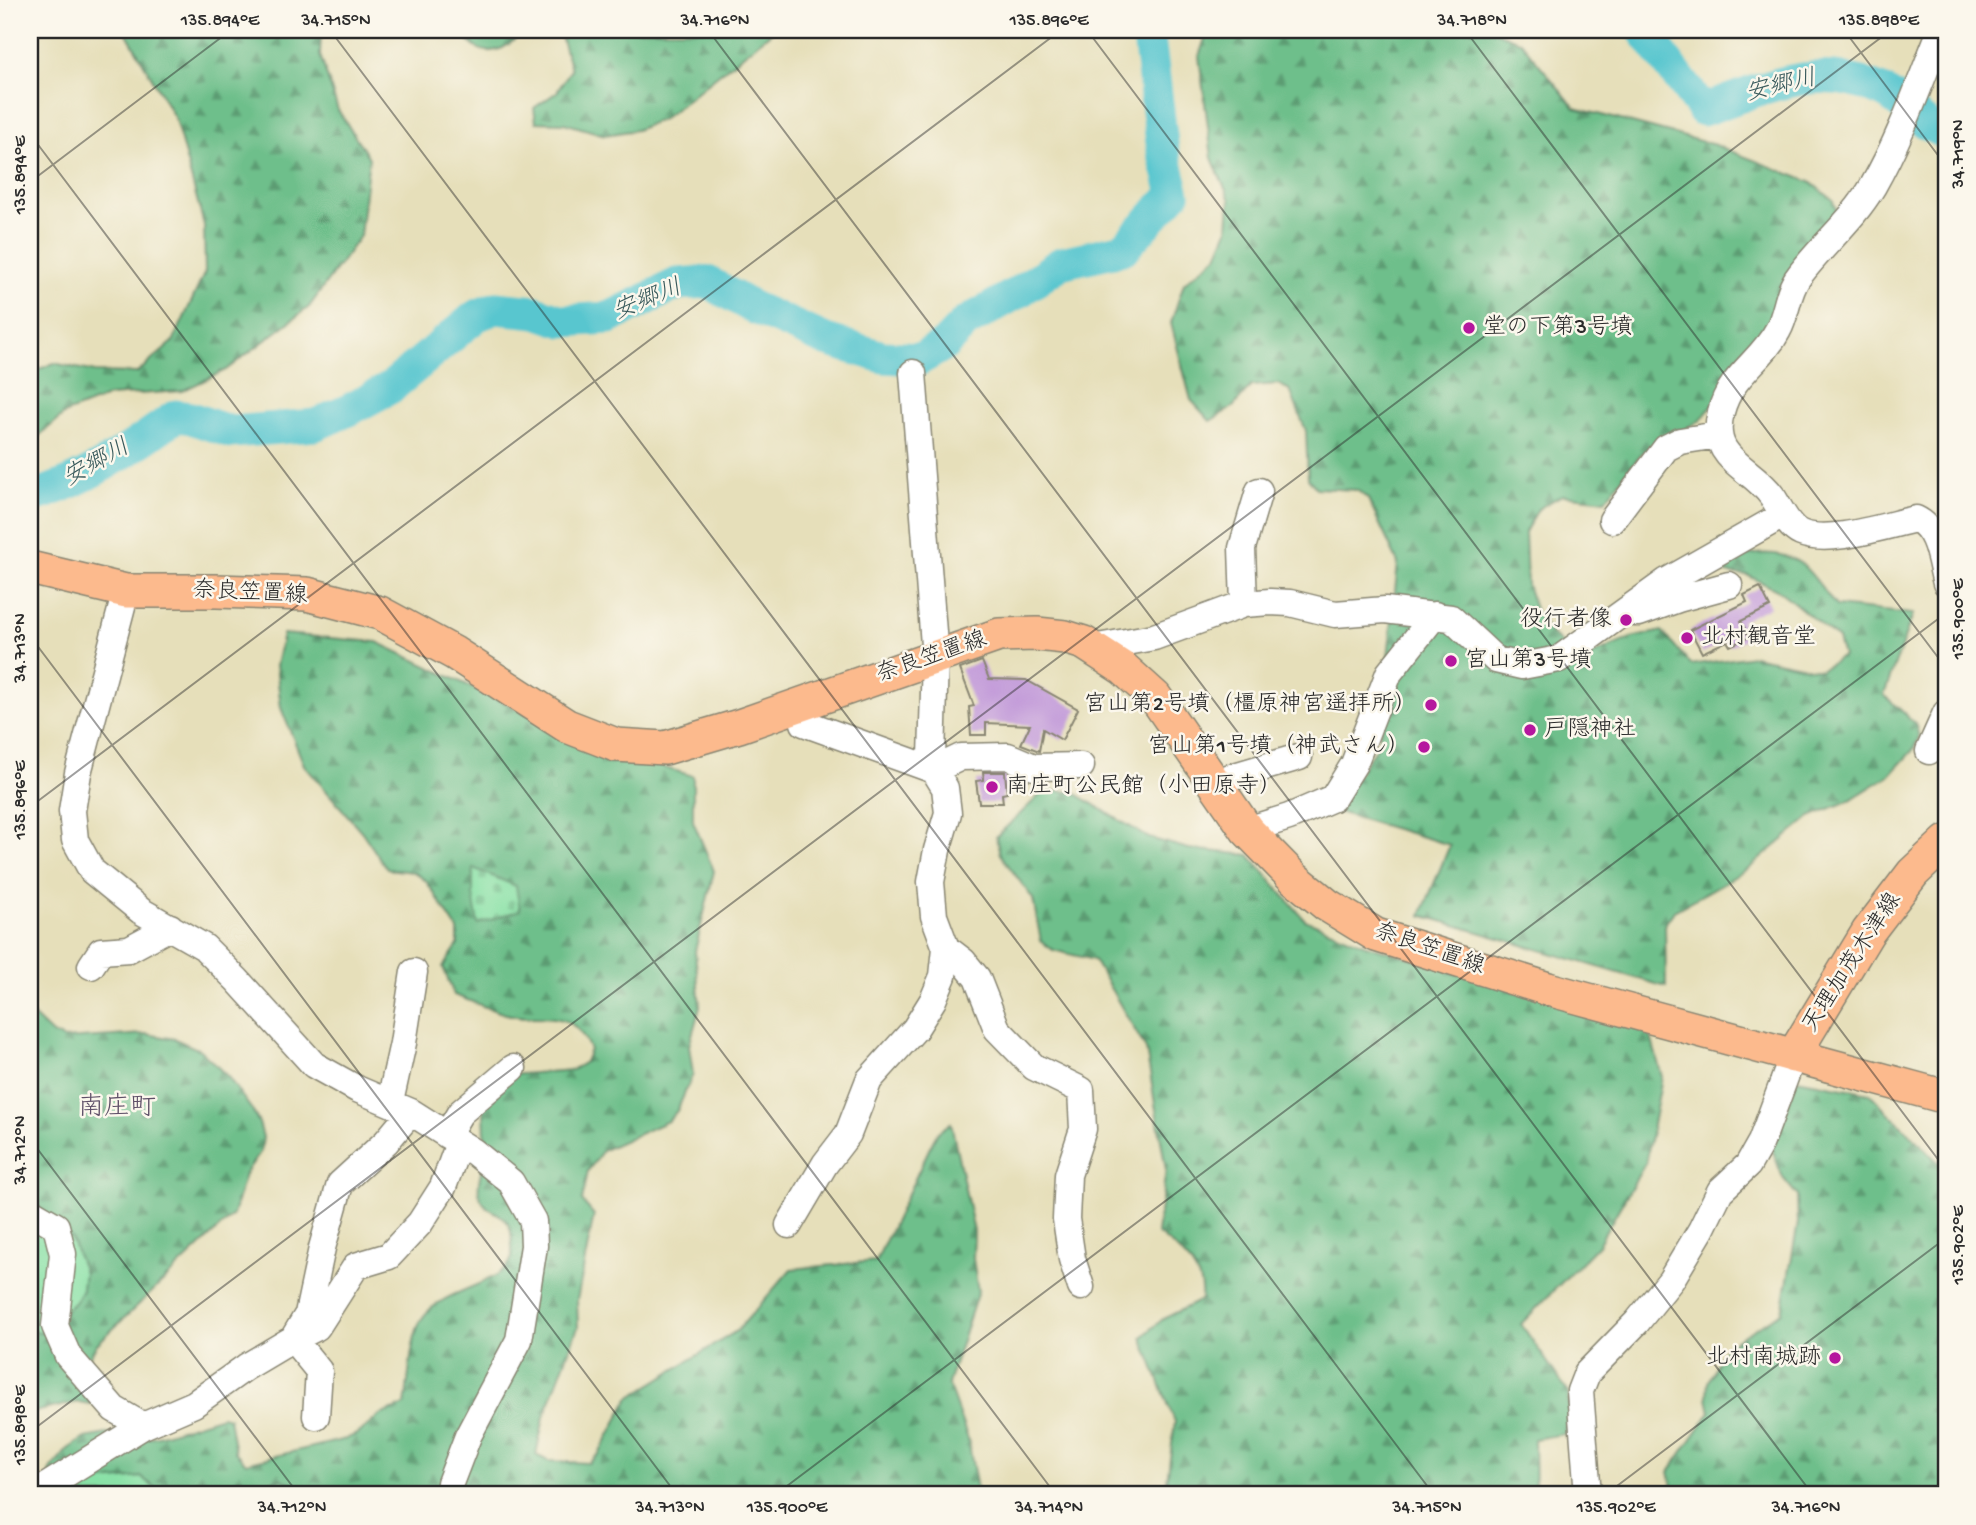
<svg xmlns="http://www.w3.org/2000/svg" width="1976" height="1525" font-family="'Gochi Hand','Klee One',sans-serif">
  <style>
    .green { fill: #88e1a6; stroke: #5a8668; stroke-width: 2 }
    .forest { fill: url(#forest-firs); stroke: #4c755b; stroke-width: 2 }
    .cemetery { fill: url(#cemetery-stones); stroke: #5a8668; stroke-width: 2 }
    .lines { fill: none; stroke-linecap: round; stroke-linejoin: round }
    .river { stroke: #59c6cf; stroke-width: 33 }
    .building { fill: #bf95d8 }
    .minor-casing { stroke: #888572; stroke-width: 29 }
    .major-casing { stroke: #888572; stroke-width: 36 }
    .minor { stroke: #fff; stroke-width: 26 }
    .major { stroke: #fcba8d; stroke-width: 33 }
    .ticks { fill: none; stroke: #2b2b2b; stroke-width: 2; stroke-opacity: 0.45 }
    .poi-dot { fill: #b5179e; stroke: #fbf7ec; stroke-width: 2.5 }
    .labels { text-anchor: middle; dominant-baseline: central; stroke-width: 5; stroke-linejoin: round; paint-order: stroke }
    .poi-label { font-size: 23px; fill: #2b2b2b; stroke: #fbf7ec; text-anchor: start }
    .street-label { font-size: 23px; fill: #2b2b2b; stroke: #fbf7ec }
    .water-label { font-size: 24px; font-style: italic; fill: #395a5c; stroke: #fbf7ec }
    .quarter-label { font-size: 26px; fill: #5f5068; stroke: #fbf7ec }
    .neatline { fill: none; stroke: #2b2b2b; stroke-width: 2.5 }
    .ticks-label { font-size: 18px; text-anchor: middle; fill: #2b2b2b }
  </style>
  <defs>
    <pattern id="forest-firs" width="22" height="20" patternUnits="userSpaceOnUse" patternTransform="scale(1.75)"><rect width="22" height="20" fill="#6ebf8b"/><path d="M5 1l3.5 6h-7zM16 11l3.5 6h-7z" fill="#5b9b72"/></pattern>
    <pattern id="cemetery-stones" width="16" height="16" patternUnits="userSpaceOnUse" patternTransform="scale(1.75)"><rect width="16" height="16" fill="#88e1a6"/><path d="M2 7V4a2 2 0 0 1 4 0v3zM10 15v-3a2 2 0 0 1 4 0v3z" fill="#76c18f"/></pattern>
  </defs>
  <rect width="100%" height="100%" fill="#fbf7ec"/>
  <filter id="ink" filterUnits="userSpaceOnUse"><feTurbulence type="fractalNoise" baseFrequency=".0143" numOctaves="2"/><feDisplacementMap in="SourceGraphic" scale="14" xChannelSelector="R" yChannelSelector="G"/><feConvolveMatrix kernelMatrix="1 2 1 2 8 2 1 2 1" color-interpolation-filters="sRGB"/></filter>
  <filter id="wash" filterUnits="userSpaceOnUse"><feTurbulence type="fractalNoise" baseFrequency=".00686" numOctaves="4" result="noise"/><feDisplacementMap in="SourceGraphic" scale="28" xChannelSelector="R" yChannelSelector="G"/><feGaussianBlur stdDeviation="1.57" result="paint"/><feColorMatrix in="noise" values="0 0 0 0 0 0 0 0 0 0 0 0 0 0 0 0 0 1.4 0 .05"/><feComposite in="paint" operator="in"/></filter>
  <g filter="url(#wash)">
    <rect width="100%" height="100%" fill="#e6dfba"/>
    <path class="green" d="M30 1199 71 1238 84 1272 82 1289 76 1301 42 1332 30 1331Z
      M141 1477 165 1495H30L63 1485Z
      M281 1479 301 1487 305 1495H198Z"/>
    <path class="forest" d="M125 30H321L320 55 338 110 369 158 360 236 309 307 226 370 182 391 109 396 66 413 30 443V373L54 363 95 372 137 373 173 342 205 272 204 225 175 119Z
      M459 30H523C512 45 494 58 475 47 469 43 463 35 459 30Z
      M559 30H774L663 119 636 130 605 135 564 123 536 122 534 108 557 92 571 69Z
      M1208 30H1492L1521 42 1575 108 1715 145 1810 182 1832 199 1837 212 1786 277 1768 333 1701 420 1641 454 1605 500 1562 495 1538 509 1525 532 1527 585 1536 612 1551 634 1581 660 1631 638 1662 631 1691 665 1753 656 1820 670 1843 656 1838 639 1781 592 1747 575 1726 573 1724 559C1748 554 1779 548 1800 563 1812 572 1826 594 1836 606L1913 614 1884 695 1915 723 1919 737 1913 750 1891 774 1850 800 1810 817 1748 869 1674 911 1665 924 1666 987 1421 915 1450 845 1334 811 1379 743 1398 563 1368 499 1357 490 1316 488 1308 478 1306 431 1290 390 1278 384 1251 386 1233 407 1210 421 1191 400 1171 323 1184 283 1217 256 1228 230 1230 200 1212 158 1199 56Z
      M283 634 377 642 602 749 693 776V821L714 871 695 951 700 1007 689 1046 693 1074 677 1111 668 1121 603 1150 588 1171 582 1201 594 1215 577 1300 578 1327 544 1417 536 1455 548 1461 589 1463 599 1454 629 1398 738 1330 791 1269 876 1261 931 1145 938 1132 951 1123 974 1231 973 1259 978 1291 948 1384 968 1439 978 1495H305L301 1487 281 1479 198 1495H165L141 1477 63 1485 49 1472 68 1449 85 1438 107 1434 129 1440 158 1436 222 1416 229 1418 235 1452 246 1463 346 1439 359 1433 380 1415 405 1405C409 1381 410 1336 423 1317 443 1289 501 1285 511 1260 513 1256 512 1249 512 1244 512 1207 491 1219 481 1199 476 1188 480 1178 482 1167 488 1137 483 1108 481 1077L572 1070 585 1062 590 1050C571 1003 543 1024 506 1014 489 1009 471 1001 454 995L443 967 458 945V930L426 881 414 872 387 869 362 832 304 765 281 708 276 665Z
      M1045 790 1073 792 1149 838 1189 849 1249 855 1305 920 1366 945 1648 1026 1662 1077 1646 1162 1598 1245 1521 1324 1568 1392 1570 1433 1534 1439 1535 1495H1165L1175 1422 1142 1337 1163 1319 1201 1300C1205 1268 1179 1251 1157 1233L1166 1170 1146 1049 1094 960 1053 950 1041 941 1033 899 1000 854 996 837Z
      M30 1013 52 1034 64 1039 146 1034 175 1039 200 1050 228 1077 252 1110 259 1123 263 1137 261 1151 245 1174 233 1215 97 1344 77 1378 91 1404 78 1402 30 1413V1331L42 1332 76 1301 82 1289 84 1272 71 1238 30 1199Z
      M1797 1079 1869 1093 1946 1170V1495H1675L1669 1472 1710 1412 1707 1397 1708 1382 1726 1346 1782 1312 1798 1223 1797 1195 1783 1178 1772 1149Z"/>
    <path class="cemetery" d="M473 868 516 886 520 910 478 924 473 895Z"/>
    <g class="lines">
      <path class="river" d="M1643 30 1703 110C1767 88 1817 60 1884 92 1900 100 1912 115 1927 124 1933 128 1940 130 1946 133
        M30 497C85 482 130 449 176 416L191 418 231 432 315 425 349 410 390 388 476 316 496 308 536 312 562 321 609 318 677 284 708 282 752 307 826 340 883 357 920 359 944 345 965 323 1020 291 1061 263 1123 249 1174 194 1163 151 1148 30"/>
    </g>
    <g id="blocks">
      <path class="building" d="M1760 587 1770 607 1741 621 1749 637 1730 646 1727 641 1702 653 1690 630 1747 602 1744 595Z
        M982 661 989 679 1026 680 1078 709 1062 740 1043 729 1039 751 1021 744 1030 725 986 723V735H971L969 707 974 706 960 669Z
        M983 772H1005L1007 793 1002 794 1003 803H979L976 781 984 780Z"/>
    </g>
  </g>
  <g filter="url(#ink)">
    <use href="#blocks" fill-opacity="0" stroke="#888572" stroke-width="2"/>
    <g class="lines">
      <defs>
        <path id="minor" d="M1941 30C1920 82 1901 137 1873 186 1853 220 1822 245 1799 276 1787 291 1787 314 1778 330 1762 361 1730 375 1721 412 1708 460 1751 466 1772 496 1780 507 1787 527 1801 533 1830 545 1886 525 1916 519 1938 529 1940 561 1946 583
          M1612 520 1666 448 1680 441 1718 435
          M126 591 78 773 72 811 75 840 92 871 141 911 204 947 237 980 314 1065 357 1089 411 1112 474 1152 511 1182 533 1221 534 1246 519 1340 468 1436 450 1483 449 1495
          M1244 604 1242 548 1259 491
          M1635 613H1639L1678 599 1729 585
          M1092 648 1154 637 1244 604 1270 602 1290 603 1335 614 1385 610 1451 618 1496 660 1522 666 1559 659 1667 581 1783 515
          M800 705 804 723 934 770 961 757 1008 756 1034 767 1081 766
          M1929 751 1946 713
          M1214 782 1299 757
          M1247 830 1289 817 1333 798 1354 764 1389 673 1435 615
          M946 948 963 961 977 978 997 1029 1034 1067 1081 1090 1083 1129 1068 1175 1066 1219 1072 1259 1081 1287
          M91 966 101 951 129 949 170 927
          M390 1102 403 1043 414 972
          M447 1135 460 1113 513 1068
          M30 1211 56 1226 63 1254 55 1326 68 1356 114 1409 143 1426 32 1495
          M789 1225 825 1164 848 1134 869 1080 915 1029 933 1000 943 976 946 948 934 916 931 882 937 850 948 813 945 788 934 770 932 757 935 658 913 373
          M316 1416 319 1371 293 1339 317 1327 356 1266 389 1256 420 1223 443 1187 459 1143
          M143 1426 194 1404 246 1367 293 1339 308 1314 322 1248 340 1184 386 1142 411 1112
          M1588 1495 1580 1391 1587 1373 1637 1322 1671 1280 1701 1230 1720 1191 1748 1165 1761 1142 1793 1056"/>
        <path id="major" d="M30 568 126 591H216L307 594 380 613 454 653 567 726 616 745 665 748 739 726 999 635 1037 634 1065 637 1084 643 1124 669 1155 697 1247 830 1295 879 1327 905 1376 935 1548 989 1946 1097
          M1793 1056 1868 932 1913 873 1946 842"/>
      </defs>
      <use href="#minor" class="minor-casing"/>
      <use href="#major" class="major-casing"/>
      <use href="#minor" class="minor"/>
      <use href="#major" class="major"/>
    </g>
  </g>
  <path class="ticks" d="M330 30 1434 1495M708 30 1813 1495M1087 30 1946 1170M1465 30 1946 668M1844 30 1946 166M30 134 1056 1495M30 182 231 30M30 636 677 1495M30 807 1061 30M30 1139 299 1495M30 1432 1891 30M775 1495 1946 613M1605 1495 1946 1238"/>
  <g class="poi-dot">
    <circle cx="1469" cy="328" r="7"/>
    <circle cx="1626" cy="620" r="7"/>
    <circle cx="1687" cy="638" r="7"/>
    <circle cx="1451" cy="661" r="7"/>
    <circle cx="1431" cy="705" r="7"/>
    <circle cx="1530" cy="730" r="7"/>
    <circle cx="1424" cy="747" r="7"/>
    <circle cx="992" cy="787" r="7"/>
    <circle cx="1835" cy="1358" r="7"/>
  </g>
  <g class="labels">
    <g class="poi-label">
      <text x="1483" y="328">堂の下第3号墳</text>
      <text x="1612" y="620" text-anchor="end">役行者像</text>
      <text x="1701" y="638">北村観音堂</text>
      <text x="1465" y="661">宮山第3号墳</text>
      <text x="1417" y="705" text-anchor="end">宮山第2号墳（橿原神宮遥拝所）</text>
      <text x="1544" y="730">戸隠神社</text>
      <text x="1410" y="747" text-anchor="end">宮山第1号墳（神武さん）</text>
      <text x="1006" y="787">南庄町公民館（小田原寺）</text>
      <text x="1821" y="1358" text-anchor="end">北村南城跡</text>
    </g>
    <g class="street-label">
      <text transform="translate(250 594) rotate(3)">奈良笠置線</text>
      <text transform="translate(932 658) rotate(-19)">奈良笠置線</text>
      <text transform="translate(1429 950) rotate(19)">奈良笠置線</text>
      <text transform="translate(1853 963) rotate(-57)">天理加茂木津線</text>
    </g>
    <g class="water-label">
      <text transform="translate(1781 87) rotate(-13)">安郷川</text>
      <text transform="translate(648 301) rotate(-22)">安郷川</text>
      <text transform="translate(97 464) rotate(-29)">安郷川</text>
    </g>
    <g class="quarter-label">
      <text x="117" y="1109">南庄町</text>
    </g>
  </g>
  <rect width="1976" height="1525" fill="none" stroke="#fbf7ec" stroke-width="77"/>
  <rect x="38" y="38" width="1900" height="1448" class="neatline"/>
  <g class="ticks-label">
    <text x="220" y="25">135.894°E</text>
    <text x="336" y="25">34.715°N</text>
    <text x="715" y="25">34.716°N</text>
    <text x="1049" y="25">135.896°E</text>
    <text x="1472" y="25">34.718°N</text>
    <text x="1879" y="25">135.898°E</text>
    <text transform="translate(1957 154) rotate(-90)" y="6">34.719°N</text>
    <text transform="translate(19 175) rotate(-90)" y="6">135.894°E</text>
    <text transform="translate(1957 619) rotate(-90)" y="6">135.900°E</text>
    <text transform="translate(19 648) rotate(-90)" y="6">34.713°N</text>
    <text transform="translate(19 800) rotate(-90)" y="6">135.896°E</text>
    <text transform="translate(19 1150) rotate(-90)" y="6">34.712°N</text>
    <text transform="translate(1957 1245) rotate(-90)" y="6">135.902°E</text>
    <text transform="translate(19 1425) rotate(-90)" y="6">135.898°E</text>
    <text x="292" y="1512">34.712°N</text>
    <text x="670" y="1512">34.713°N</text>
    <text x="787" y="1512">135.900°E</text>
    <text x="1049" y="1512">34.714°N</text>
    <text x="1427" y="1512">34.715°N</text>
    <text x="1616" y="1512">135.902°E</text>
    <text x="1806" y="1512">34.716°N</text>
  </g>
</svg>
